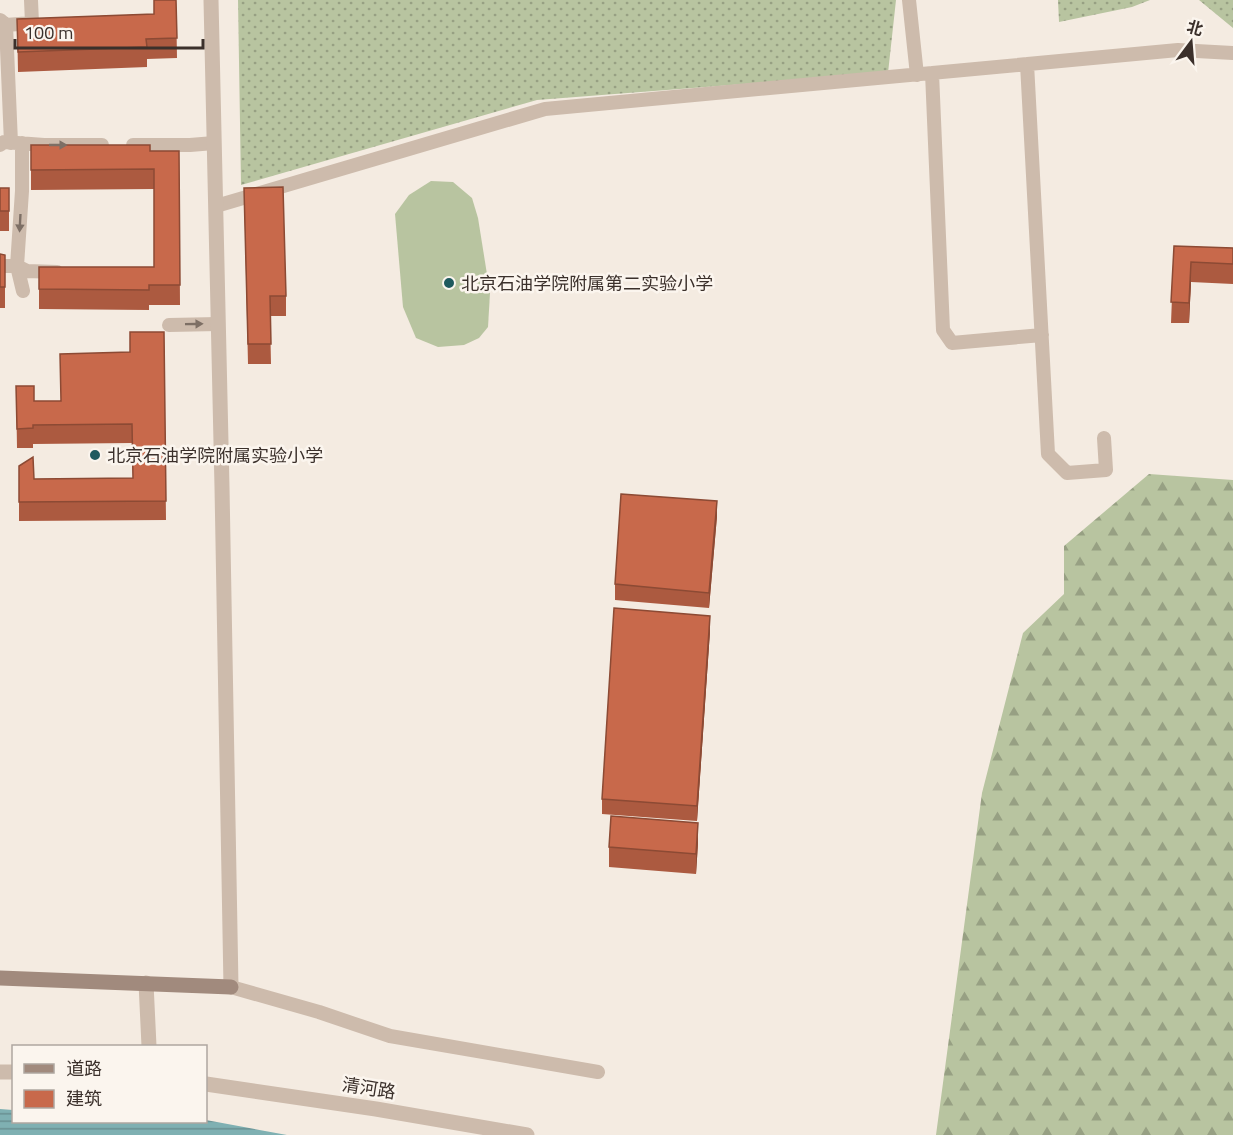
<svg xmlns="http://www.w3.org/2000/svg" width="1233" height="1135" font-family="'Titillium Web','Noto Sans SC',sans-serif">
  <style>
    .grass { fill: url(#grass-dots) }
    .forest { fill: url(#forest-firs) }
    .garden { fill: #b8c4a0 }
    .water { fill: url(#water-rules) }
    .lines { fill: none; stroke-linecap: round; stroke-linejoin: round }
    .minor { stroke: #cdbbac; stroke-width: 14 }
    .tertiary { stroke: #cdbbac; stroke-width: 15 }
    .secondary { stroke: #a18a7d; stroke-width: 15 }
    .wall { fill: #ac5a40 }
    .shaded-wall { fill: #8c4a34 }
    .building { fill: #c8694b; stroke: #8c4a34; stroke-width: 1.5 }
    .oneway { fill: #7d6f65 }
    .poi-dot { fill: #1f5a5e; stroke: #fbf5ee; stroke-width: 2 }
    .labels { text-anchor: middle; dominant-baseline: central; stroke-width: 5; stroke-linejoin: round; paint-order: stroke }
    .poi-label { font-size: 18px; fill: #3b302b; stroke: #fbf5ee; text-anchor: start }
    .street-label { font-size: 18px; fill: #3b302b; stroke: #fbf5ee }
  </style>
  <defs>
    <pattern id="grass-dots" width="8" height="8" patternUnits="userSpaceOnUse" patternTransform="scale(1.5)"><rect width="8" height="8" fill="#b8c4a0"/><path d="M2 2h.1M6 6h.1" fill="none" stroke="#97a083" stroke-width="1.8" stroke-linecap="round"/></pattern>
    <pattern id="forest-firs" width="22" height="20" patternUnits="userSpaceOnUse" patternTransform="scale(1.5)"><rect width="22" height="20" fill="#b8c4a0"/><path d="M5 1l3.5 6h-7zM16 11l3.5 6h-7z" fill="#97a083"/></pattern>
    <pattern id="water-rules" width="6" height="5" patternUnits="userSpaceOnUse" patternTransform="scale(1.5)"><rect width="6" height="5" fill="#7fb0b2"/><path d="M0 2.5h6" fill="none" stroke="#699091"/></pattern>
  </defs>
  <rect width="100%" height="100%" fill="#f4ebe1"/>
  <path class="grass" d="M238 0H896L888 73 537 100 241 185Z
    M1058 0H1150L1132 7 1059 22Z
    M1199 0H1233V28Z"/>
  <path class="forest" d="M1149 474 1233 480V1135H936L982 793 1023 633 1064 594V546Z"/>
  <path class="garden" d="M431 181 453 182 472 198 478 218 490 293 488 327 479 338 464 345 438 347 416 338 403 307 395 214 409 195Z"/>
  <path class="water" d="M0 1109 13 1110 14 1122H206V1120L287 1135H0Z"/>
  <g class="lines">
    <path class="minor" d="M909 0 917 75
      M0 20 6 25 32 23 31 0
      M6 25 11 143
      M1027 64 1048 454 1067 473 1106 470 1104 438
      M932 73 943 330 952 343 1042 335
      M22 143V191L17 266 23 291
      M0 145 4 142 44 145H102
      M133 145H190L214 143
      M216 206 545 109 1178 50 1233 53
      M0 266H17L27 271 57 272
      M169 325 218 324
      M231 987 319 1012 390 1036 598 1072"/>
    <path class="tertiary" d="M211 0 222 487 231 987
      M146 983 149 1046
      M0 1072H14
      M206 1084 376 1109 527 1135"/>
    <path class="secondary" d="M0 978 231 987"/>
  </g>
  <path class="wall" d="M176 0 177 58 147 59V67L18 72 17 19 154 14Z
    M31 145 150 151H179L180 305H149V310L39 309V267H154V189L31 190Z
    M0 188H9V231H0Z
    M244 188 286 296V316H270L271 364H248Z
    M1174 246 1233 248V284L1191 282 1189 323H1171Z
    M0 254 5 255V308H0Z
    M164 332 166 520 19 521V466L34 479 133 478 132 443 33 444V448H17L16 386 34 401H60L130 352Z
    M717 516 709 608 615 600V584Z
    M710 631 697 821 602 814V799Z
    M698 843 696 874 609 867V847Z"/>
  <path class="shaded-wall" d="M1191 262V282L1189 323V303Z
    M717 501V516L709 608V593Z
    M710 616V631L697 821V806Z
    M698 823V843L696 874V854Z"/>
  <path class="building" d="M154 0H176L177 38 146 39 147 47 18 52 17 19 154 14Z
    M31 145H150V151H179L180 285H149V290L39 289V267H154V169L31 170Z
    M283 187 286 296H270L271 344H248L244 188Z
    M0 188H9V211H0Z
    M1174 246 1233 248V264L1191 262 1189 303 1171 302Z
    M0 254 5 255V287H0Z
    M130 332H164L166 501 19 502V466L33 457 34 479 133 478 132 424 33 425V428L17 429 16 386H34V401H61L60 354 130 352Z
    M621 494 717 501 709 593 615 584Z
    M614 608 710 616 697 806 602 799Z
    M611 816 698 823 696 854 609 847Z"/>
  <defs><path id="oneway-solid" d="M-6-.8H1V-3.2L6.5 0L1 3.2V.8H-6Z" transform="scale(1.5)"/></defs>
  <g class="oneway">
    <use href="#oneway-solid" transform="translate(58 145)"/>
    <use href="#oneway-solid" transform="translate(20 223) rotate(93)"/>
    <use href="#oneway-solid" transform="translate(194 324) rotate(-1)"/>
  </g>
  <g class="poi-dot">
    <circle cx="449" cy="283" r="6"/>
    <circle cx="95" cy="455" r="6"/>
  </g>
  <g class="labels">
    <g class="poi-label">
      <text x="461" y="283">北京石油学院附属第二实验小学</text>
      <text x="107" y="455">北京石油学院附属实验小学</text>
    </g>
    <g class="street-label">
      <text transform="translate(369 1088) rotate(9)">清河路</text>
    </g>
  </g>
  <rect x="12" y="1045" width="195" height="78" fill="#fbf5ee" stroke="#aea6a0" stroke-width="1.5"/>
  <rect x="24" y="1064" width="30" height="9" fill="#a18a7d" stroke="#aea6a0" stroke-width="1.5"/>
  <text x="66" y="1075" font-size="18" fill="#3b302b">道路</text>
  <rect x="24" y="1090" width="30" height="18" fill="#c8694b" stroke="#aea6a0" stroke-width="1.5"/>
  <text x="66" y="1105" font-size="18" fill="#3b302b">建筑</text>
  <g transform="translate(1191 42) rotate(16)" stroke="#fbf5ee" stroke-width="4.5" paint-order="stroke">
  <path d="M0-4.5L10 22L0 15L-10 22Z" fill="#3b302b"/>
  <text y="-9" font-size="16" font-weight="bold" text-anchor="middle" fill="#3b302b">北</text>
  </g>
  <path d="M15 39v9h188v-9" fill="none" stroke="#3b302b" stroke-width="3"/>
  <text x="24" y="39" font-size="18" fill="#3b302b" stroke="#fbf5ee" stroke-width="4.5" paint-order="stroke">100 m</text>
</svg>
